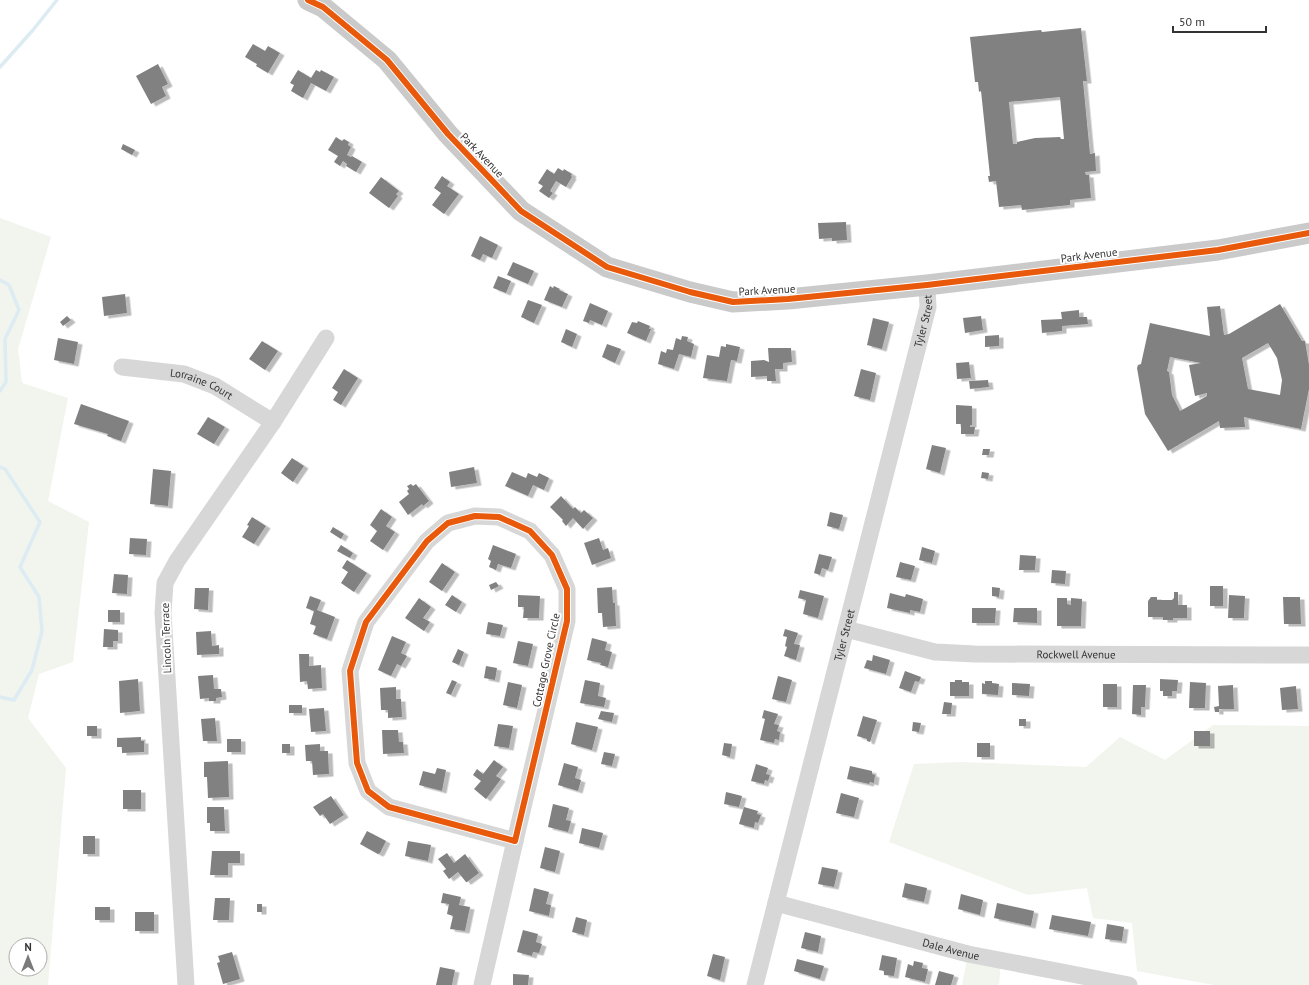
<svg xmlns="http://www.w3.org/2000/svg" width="1309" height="985" font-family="'PT Sans',sans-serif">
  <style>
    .green { fill: #f1f5ed; fill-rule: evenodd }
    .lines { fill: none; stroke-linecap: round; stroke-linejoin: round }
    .stream { stroke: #ddebf3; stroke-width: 3.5 }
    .building { fill: #818181; fill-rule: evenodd; filter: url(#shadow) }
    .minor { stroke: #d7d7d7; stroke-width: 17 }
    .major { stroke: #cacaca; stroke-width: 21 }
    .cycleway-casing { stroke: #fff; stroke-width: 8 }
    .cycleway { stroke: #e8590c; stroke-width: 6 }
    .labels { text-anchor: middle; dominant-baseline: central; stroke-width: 4; stroke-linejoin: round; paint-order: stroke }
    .street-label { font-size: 11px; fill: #333; stroke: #fff }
  </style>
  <defs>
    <filter id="shadow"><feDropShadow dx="4.5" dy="2.5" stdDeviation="0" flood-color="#0004"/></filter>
  </defs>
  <rect width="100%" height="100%" fill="#fff"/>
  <path class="green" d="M0 218 51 237 18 349 22 383 68 398 48 501 89 522 73 662 39 674 28 718 66 768 48 985H0ZM16 945H40V969H16Z
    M1213 725 1309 726V985H1214L1137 971 1132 923 1093 918 1087 888 1028 895 889 842 914 764 962 762 1086 767 1120 737 1165 760Z
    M968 954 1001 960 999 985H962Z"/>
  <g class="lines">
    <path class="stream" d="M0 67 33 30 57 0
      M0 280 9 285 19 310 5 339 6 382 0 391
      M0 467 5 469 40 522 20 567 39 597 42 631 32 670 14 700 0 697"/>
  </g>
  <path class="building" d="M1081 28 1087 81H1083L1090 154 1095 153 1096 171 1085 172 1086 175H1089L1091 198 1070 200V205L1022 210 1021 205 999 207 996 181 989 182 988 176H990L981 91 979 92 978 82H975L970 37 1041 30 1042 32ZM1060 97 1064 139H1061L1060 137 1035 138 1017 142V144H1013L1009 102Z
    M253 44 265 51 268 46 280 53 268 73 256 66 257 64 245 57Z
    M158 64 168 84 162 87 166 96 151 104 136 76Z
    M298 70 311 78 316 70 320 72 321 70 334 77 326 91 311 83 303 98 291 91 294 85 290 83Z
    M336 137 342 141 344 139 349 142 348 145 351 147 347 155 351 157 352 156 362 162 356 172 346 166 347 164 343 161 340 166 334 162 338 156 328 150Z
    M123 144 135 150 132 155 121 149Z
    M558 168 563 171 564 169 572 174 571 176 572 177 566 187 556 181 550 191 553 193 549 198 539 191 543 186 538 183 547 169 554 174Z
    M442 176 450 182 447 186 459 194 444 214 432 205 441 193 434 188Z
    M381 177 399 191 396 194 398 196 389 208 369 193Z
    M846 222 847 240 832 241V238L819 239 818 223Z
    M480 236 498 245 492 258 483 254 480 260 471 256Z
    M513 262 534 271 528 284 507 275Z
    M498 276 511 281 506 293 493 288Z
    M550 286 553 288 554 286 560 289 559 290 568 294 562 307 544 300Z
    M125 294 127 313 104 316 102 297Z
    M528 300 542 305 534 323 521 317Z
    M590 303 608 311 602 325 590 320 589 323 583 321Z
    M1280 304 1302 341H1305L1309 365V389L1301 429 1244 417 1245 427 1220 428 1219 421 1168 451 1145 414 1137 368 1138 365 1141 364 1150 323 1210 336 1207 307 1220 306 1224 335 1229 334ZM1268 343 1277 358 1282 380 1280 395 1248 389 1242 358ZM1170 357 1201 363 1189 365 1195 396 1207 393V396L1180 411 1172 395 1169 372 1167 371Z
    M1079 310V317H1087L1088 324 1062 326V331L1042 333 1041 320 1062 319 1061 312Z
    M67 316 71 320 63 326 60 322Z
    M981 316 983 330 965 333 963 318Z
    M873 318 889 322 882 349 867 345Z
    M638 321 650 326 649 329H651L646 341 627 333 632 322 637 323Z
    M566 329 577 334 572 347 561 342Z
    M999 335V346L985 347V336Z
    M682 336 688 337 687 341 694 344 691 357 679 354 674 369 658 364 661 351 666 353 667 349 673 350 676 338 681 340Z
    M58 338 78 342 74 364 54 360Z
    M262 341 278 351 265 370 249 359Z
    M607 344 621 349 615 363 602 357Z
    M726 344 740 347 737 361 731 360 727 381 703 378 707 355 719 357 721 346 726 347Z
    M768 348H791L792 362 783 363V369H775L776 381H767V376L751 377V361L764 360 769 362Z
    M969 362 971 378 957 379 956 363Z
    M344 369 358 378 341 405 333 400 338 392 332 388Z
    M861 369 876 373 870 400 854 396Z
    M988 380 989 387 970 389 969 381Z
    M81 404 129 421 121 441 107 436 108 434 74 424Z
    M956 405 972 406V425H970V427H975L974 434H961V424H956Z
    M208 417 225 427 214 444 197 434Z
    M932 445 946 448 940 473 926 469Z
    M983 449H990L989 455H982Z
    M292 458 304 466 293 482 281 473Z
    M474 467 477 483 451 487 449 472Z
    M153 469 171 471 168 506 150 504Z
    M512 472 526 478 528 473 537 477 539 473 549 478 544 490 533 485 528 496 505 486Z
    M982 472 989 473 988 479 981 478Z
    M411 484 413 486 416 484 429 501 423 506 422 504 408 515 399 502 409 494 407 491 409 489 407 486Z
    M561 496 573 509 575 507 581 513 584 510 593 518 583 529 573 518 566 526 562 521 563 520 550 507Z
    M381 509 392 517 386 526 395 532 383 550 370 541 377 531 370 525Z
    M830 512 843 515 839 529 827 526Z
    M252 517 266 526 254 544 242 537 249 526 247 525Z
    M333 527 344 534 341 539 330 532Z
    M130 538 147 539 146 555 129 554Z
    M599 538 603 550 608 548 611 558 592 565 584 543Z
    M341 545 353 553 350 558 337 551Z
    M493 545 516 554 511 568 498 564 496 570 489 567 491 561 488 559Z
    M922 547 935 551 932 563 919 560Z
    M819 554 832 557 828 570 822 568 820 575 814 573Z
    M1020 555 1036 556 1035 570H1019Z
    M347 560 367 573 354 592 341 583 348 572 342 568Z
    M900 562 915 566 911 580 896 577Z
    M442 563 455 572 442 591 429 582Z
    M1052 570 1066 571 1065 584 1051 583Z
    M114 574 128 575 127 594 112 593Z
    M496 582 499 586 491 590 489 585Z
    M1210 586H1223V606H1210Z
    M612 587 613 603H615L616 626 603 627 602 613H598L597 588Z
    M992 587 1000 588 999 597 992 596Z
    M195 588H209L208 610 194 609Z
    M800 590 824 596 818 618 803 614 806 600 798 598Z
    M1174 592H1178V605H1187V618H1173V620H1163V617H1148V601L1151 597H1157V600H1172L1174 598Z
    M890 593 905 597 906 594 923 599 920 612 910 610V613L887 608Z
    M452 595 462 602 456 612 445 605Z
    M518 595 540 596 539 618H523L524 607H518Z
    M1229 595 1245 596 1244 618H1228Z
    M310 596 321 600 317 610 335 617 327 639 313 634 316 626 310 624 314 611 306 608Z
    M1283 597H1300L1301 624H1284Z
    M419 598 431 607 423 618 430 622 424 631 405 618Z
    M1057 598H1067V604L1071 605V598L1082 599 1081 626H1057Z
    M972 608H996L995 623H972Z
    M1014 608H1037V623L1013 622Z
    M108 610H120V622H108Z
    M488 622 503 625 500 636 486 634Z
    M104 629 118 630V641H113V647H103Z
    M785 629 798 633 794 644 800 645 796 660 784 656 787 647 785 646 787 637 783 636Z
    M211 631 212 646 219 645V654L197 655 196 632Z
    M392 636 406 642 401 653 407 656 401 666 397 664 391 676 378 670Z
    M592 638 607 642 605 650 612 652 608 667 600 665 601 663 587 660Z
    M518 641 533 644 528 666 513 663Z
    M458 649 464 652 459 665 452 662Z
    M299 654H309V666L321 665 322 688 308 689 307 681 300 682Z
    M873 655 890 660 886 674 864 668 867 660 872 661Z
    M486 666 497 668 495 680 484 678Z
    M905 671 921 677 919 682 915 681 911 692 899 688Z
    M213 675 214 689H221L222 697 216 698V701H209V698L200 699 198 676Z
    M778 676 792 680 786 702 772 699Z
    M138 679 140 711 120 713 119 681Z
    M1160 679 1178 680 1177 691H1172V696H1163V691H1160Z
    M452 680 457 682 451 695 446 693Z
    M585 680 600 683 598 696 606 698 604 707 580 703Z
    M955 680H962V682H969V696H950V682H955Z
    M985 681H992V683L999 684 998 695 982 694V683L985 684Z
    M508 682 522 685 517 708 503 705Z
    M1190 682 1206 683 1205 708H1189Z
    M1012 683 1030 684 1029 696 1012 695Z
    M1103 684H1117V707H1103Z
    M1133 685H1146L1145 707H1141V715L1132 714Z
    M1233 685 1234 709H1219V712H1215L1214 707 1219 706 1218 686Z
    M1296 686 1298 709 1282 710 1280 688Z
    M396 687V699H401L402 717 388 718V710H381L380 688Z
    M944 702 952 703 951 714H942Z
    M289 705H302V713H289Z
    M324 708 326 731 311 732 309 709Z
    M764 710 778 714 774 724 779 725 777 731 780 732 779 740 775 739 774 743 760 740 765 719 762 718Z
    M601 711 614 713 612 722 598 719Z
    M863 716 877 720 870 742 867 741V739L857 736Z
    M215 718 217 741H203L201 719Z
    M1019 719H1026V726H1019Z
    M576 722 598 727 592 750 571 744Z
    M913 722 921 723 919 732 912 731Z
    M498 724 513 726 509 748 494 746Z
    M87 726H97V736H87Z
    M382 730H398L399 742H403L404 753 383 754Z
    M1194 731H1210V746H1194Z
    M141 737V741H144V752L122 753V747H117V738Z
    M227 739H241V752H227Z
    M724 743 732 744 730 757 722 755Z
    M977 743H990V757H977Z
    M282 744H290V753H282Z
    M320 744V751H328L329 774 313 775 312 761H306L305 745Z
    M604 752 615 754 612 766 601 764Z
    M494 760 503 767 496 776 501 779 486 799 474 789 481 781 473 775 477 769 483 774Z
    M228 761 229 797 208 798 207 777H204V762Z
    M564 763 578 767 575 778 581 780 578 791 558 785Z
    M756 764 768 768 766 774 770 775 768 781 765 780 764 784 751 781Z
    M850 766 872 771V774L875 775 874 783 870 782 869 784 847 779Z
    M437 768 446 770 442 791 419 785 423 771 435 774Z
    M123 790H141V809H123Z
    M726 792 742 796 739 807 724 804Z
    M841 793 859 798 854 817 836 813Z
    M331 796 344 815 330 824 323 814 320 816 313 807Z
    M553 804 569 808 566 820 571 821 568 832 548 827Z
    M207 807H224L225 831H210V823H207Z
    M744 807 758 811 757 814 761 815 758 823 755 822 754 828 739 824Z
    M582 828 603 833 599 848 579 843Z
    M367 831 386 841 380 853 378 854 360 844Z
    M83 836H95V854H83Z
    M408 841 431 845 428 861 405 856Z
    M545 847 560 851 555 872 540 868Z
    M212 851H240V863H228V875H210Z
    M447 853 454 863 465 854 479 873 467 882H466L458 872 449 879 443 871 446 869 438 859Z
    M822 867 838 870 834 887 818 884Z
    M905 883 927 888 924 902 902 897Z
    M534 888 549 892 546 904 551 905 549 916 529 911Z
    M443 893 461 897 459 905 470 907 465 931 450 929 453 916 447 914 449 904 441 903Z
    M961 894 983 900 980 915 958 909Z
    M215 898H230L229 920H213Z
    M997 903 1034 911 1031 926 994 918Z
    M257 904H262V912H257Z
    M95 907H110V920H95Z
    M135 912H154V931H135Z
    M1052 915 1091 922 1088 936 1049 929Z
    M576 917 587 920 584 935 572 932Z
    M1107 924 1124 927 1122 941 1105 939Z
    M523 930 538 934 536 942 542 944 539 953 533 952 532 956 517 952Z
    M805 932 821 936 818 952 801 948Z
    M232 952 240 979 223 984 217 963 220 962 218 956Z
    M713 954 725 957 720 980 707 976Z
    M882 955 897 958 894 976 884 975V971L879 970Z
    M797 959 824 966 820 979 794 971Z
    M914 961 923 963 922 968 928 969 925 982 905 977 908 964 913 966Z
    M440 967 455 970 452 985H436Z
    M939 971 954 975 951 985H935Z
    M513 974 529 975 528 985H513Z"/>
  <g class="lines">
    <g class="minor">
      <path id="s1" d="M122 367 184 374 215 386 273 422"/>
      <path d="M475 516 499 517 530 531 552 555 567 589V621L515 841 389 807 368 791 357 763 350 671 366 622 427 541 448 523Z"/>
      <path id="s2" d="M846 629 935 652 975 654 1309 655"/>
      <path id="s3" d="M776 903 968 954 1129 985"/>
      <path d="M186 985 163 613 165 583 177 561 273 422 326 338"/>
      <path d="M482 985 515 841"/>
      <path id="s4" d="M755 985 928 307 927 285"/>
    </g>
    <path class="major" d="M308 0 323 7 387 60 448 134 521 211 607 267 690 292 733 302 788 299 927 285 1218 250 1309 233"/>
    <defs>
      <path id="cycleway" d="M308 0 323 7 387 60 448 134 521 211 607 267 690 292 733 302 788 299 927 285 1218 250 1309 233
        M475 516 499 517 530 531 552 555 567 589V621L515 841 389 807 368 791 357 763 350 671 366 622 427 541 448 523Z"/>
    </defs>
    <use href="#cycleway" class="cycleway-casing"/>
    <use href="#cycleway" class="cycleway"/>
  </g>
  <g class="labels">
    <g class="street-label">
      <text transform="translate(482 155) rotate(46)">Park Avenue</text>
      <text transform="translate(1089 255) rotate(-7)">Park Avenue</text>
      <text transform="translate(767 290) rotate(-3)">Park Avenue</text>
      <text stroke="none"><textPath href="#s4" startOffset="685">Tyler Street</textPath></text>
      <text stroke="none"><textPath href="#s1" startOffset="82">Lorraine Court</textPath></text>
      <text stroke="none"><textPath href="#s4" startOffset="361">Tyler Street</textPath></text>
      <text transform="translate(166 638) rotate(-92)">Lincoln Terrace</text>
      <text stroke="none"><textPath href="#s2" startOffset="233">Rockwell Avenue</textPath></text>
      <text transform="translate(546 660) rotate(-78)">Cottage Grove Circle</text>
      <text stroke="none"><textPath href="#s3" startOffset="181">Dale Avenue</textPath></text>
    </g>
  </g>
  <g transform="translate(28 957)"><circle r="19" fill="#ffffff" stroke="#adadad"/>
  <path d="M0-3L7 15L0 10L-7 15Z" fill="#7a7a7a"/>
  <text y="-6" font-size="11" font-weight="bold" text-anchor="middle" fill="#333333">N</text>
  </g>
  <path d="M1173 26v6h93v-6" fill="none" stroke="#333333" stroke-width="2"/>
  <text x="1179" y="26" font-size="12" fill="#333333" stroke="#ffffff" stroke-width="3" paint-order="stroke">50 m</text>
</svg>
